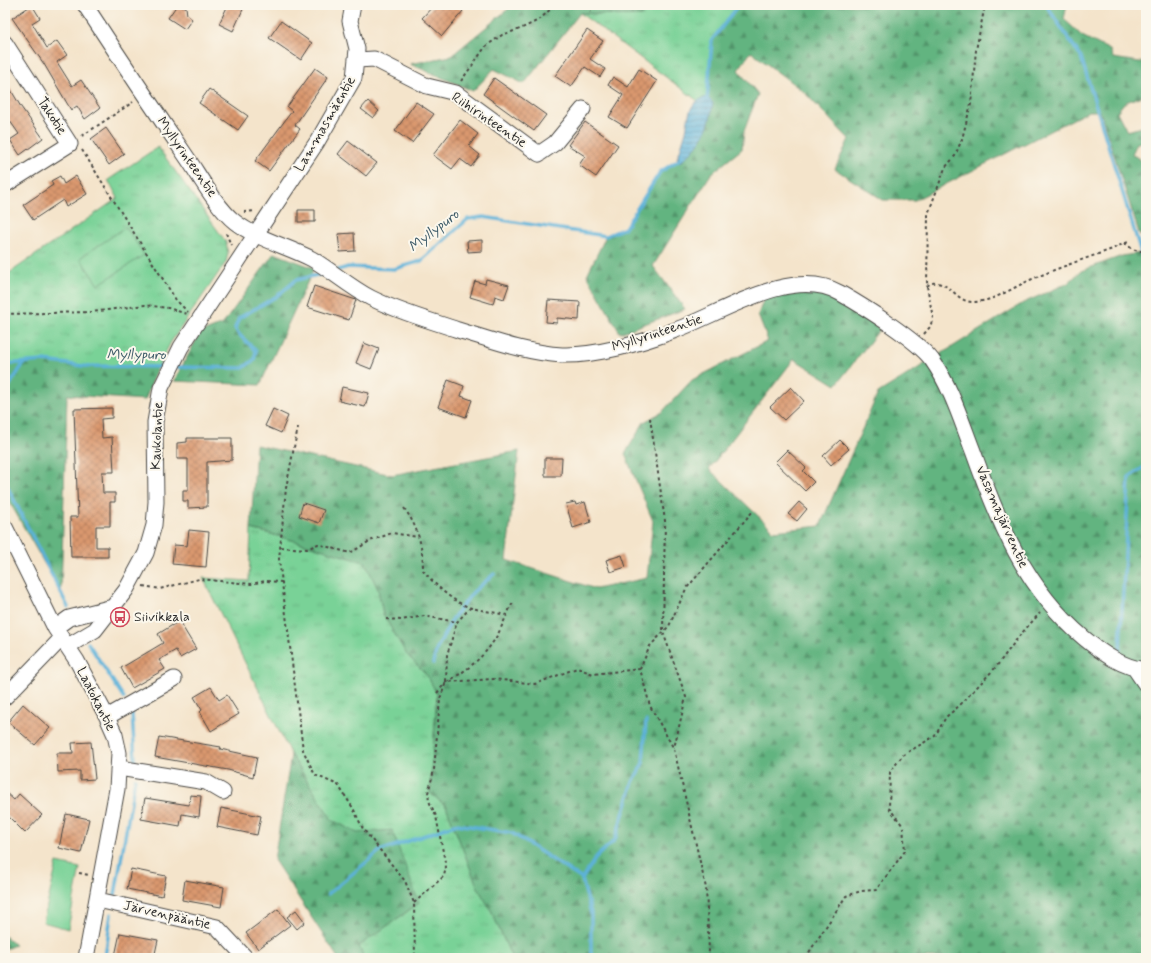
<svg xmlns="http://www.w3.org/2000/svg" width="1151" height="963" font-family="Mynerve,sans-serif">
  <style>
    .grass { fill: url(#grass-tufts); stroke: #527e61 }
    .forest { fill: url(#forest-firs); stroke: #467056 }
    .garden { fill: #79d297; stroke: #527e61 }
    .water { fill: url(#water-rules); stroke: #446e82 }
    .lines { fill: none; stroke-linecap: round; stroke-linejoin: round }
    .stream { stroke: #5db2d9; stroke-width: 3.5 }
    .building { fill: url(#building-cross-hatch) }
    .street-casing { stroke: #494743; stroke-width: 17 }
    .path { stroke: #494743; stroke-width: 2; stroke-dasharray: 3 3; stroke-linecap: butt }
    .street { stroke: #fff; stroke-width: 15 }
    .labels { text-anchor: middle; dominant-baseline: central; stroke-width: 4; stroke-linejoin: round; paint-order: stroke }
    .street-label { font-size: 14px; fill: #2b2b2b; stroke: #fbf7ec }
    .poi-label { font-size: 14px; fill: #2b2b2b; stroke: #fbf7ec; text-anchor: start }
    .water-label { font-size: 15px; font-style: italic; fill: #3c5a68; stroke: #fbf7ec }
  </style>
  <defs>
    <pattern id="grass-tufts" width="24" height="20" patternUnits="userSpaceOnUse"><rect width="24" height="20" fill="#79d297"/><path d="M3 7l-1-3M5 7V3M7 7l1-3M15 17l-1-3M17 17v-4M19 17l1-3" fill="none" stroke="#69b482"/></pattern>
    <pattern id="forest-firs" width="22" height="20" patternUnits="userSpaceOnUse"><rect width="22" height="20" fill="#62b480"/><path d="M5 1l3.5 6h-7zM16 11l3.5 6h-7z" fill="#519369"/></pattern>
    <pattern id="water-rules" width="6" height="5" patternUnits="userSpaceOnUse"><rect width="6" height="5" fill="#5db2d9"/><path d="M0 2.5h6" fill="none" stroke="#4d91b0"/></pattern>
    <pattern id="building-cross-hatch" width="8" height="8" patternUnits="userSpaceOnUse"><rect width="8" height="8" fill="#da986e"/><path d="M0 0l8 8M0 8l8-8" fill="none" stroke="#b17c5b"/></pattern>
  </defs>
  <rect width="100%" height="100%" fill="#fbf7ec"/>
  <filter id="ink" filterUnits="userSpaceOnUse"><feTurbulence type="fractalNoise" baseFrequency=".025" numOctaves="2"/><feDisplacementMap in="SourceGraphic" scale="8" xChannelSelector="R" yChannelSelector="G"/><feConvolveMatrix kernelMatrix="1 2 1 2 8 2 1 2 1" color-interpolation-filters="sRGB"/></filter>
  <filter id="wash" filterUnits="userSpaceOnUse"><feTurbulence type="fractalNoise" baseFrequency=".012" numOctaves="4" result="noise"/><feDisplacementMap in="SourceGraphic" scale="16" xChannelSelector="R" yChannelSelector="G"/><feGaussianBlur stdDeviation="0.9" result="paint"/><feColorMatrix in="noise" values="0 0 0 0 0 0 0 0 0 0 0 0 0 0 0 0 0 1.4 0 .05"/><feComposite in="paint" operator="in"/></filter>
  <g filter="url(#wash)">
    <rect width="100%" height="100%" fill="#f4e4cb"/>
    <path class="grass" d="M643 5H739L727 22 710 74 707 97 698 101 580 13 642 16Z
      M158 147 226 242 228 253 226 262 171 342 158 367 83 366 44 361 5 364V276L118 198 108 180Z
      M251 529C290 538 327 552 365 562L378 589 383 614 407 655 427 675 437 694 430 793 446 806 478 888 491 910 512 958H364L359 946 419 903 357 833 332 820 291 755 203 578 249 581Z"/>
    <path class="forest" d="M513 5H643L642 16 580 13 524 84 494 69 473 91 410 64 451 56Z
      M739 5H1067L1064 19 1082 36 1110 50 1113 58 1146 63V94L1124 103 1117 112 1127 131 1146 126V141L1137 143 1132 154 1142 161H1146V186L1144 192 1146 204V232L1140 236 1100 111H1089L915 200H883L835 169 849 139 804 92 751 52 738 70 758 94 744 131 742 149 711 174 653 266 685 309 620 333 587 275 606 236C611 233 622 231 625 227 640 210 656 161 683 161L713 103 707 97 712 40Z
      M1146 252V958H512L491 910 478 888 446 806 430 793 437 694 427 675 407 655 383 614 378 589 365 562C327 552 290 538 251 529L256 445 392 475 519 451 506 560 596 589 647 578 653 521 625 454 644 422 662 412 692 380 768 341 758 315 764 298C781 294 802 287 819 291 842 296 862 315 880 329L836 385 794 359 709 469 774 531 820 526 878 393 1023 303 1068 283 1081 271 1122 256Z
      M274 253 314 268 260 385 174 381 200 333 223 324Z
      M44 361 83 366 158 367 145 400 67 395 61 593 5 494V364Z
      M291 755 332 820 357 833 392 830 419 903 359 946 364 958H338L274 860Z
      M5 936 15 945 5 949Z"/>
    <path class="garden" d="M126 227 144 255 98 285 80 258Z
      M57 863 80 868 68 929 43 922Z"/>
    <path class="water" d="M707 97 713 103C709 131 703 141 682 161H679L677 158C681 149 683 140 686 131 689 115 688 102 707 97Z"/>
    <g class="lines">
      <path class="stream" d="M1046 5 1081 57 1146 269
        M707 100 712 40 739 5
        M338 270 348 267 394 269 421 261 468 219 483 217 606 236 625 228 660 172 682 158
        M5 364 44 361 83 366 168 367
        M176 367 243 368 254 360 256 351C248 341 241 340 235 328L239 318 277 296 296 280 326 273
        M5 392 24 363
        M5 482 68 607
        M88 643 124 698
        M1120 649 1129 477 1146 466
        M433 663 437 648 453 618 473 592 494 574
        M132 713 135 761
        M582 879 597 856 615 840 633 782 643 763 646 721
        M328 894 380 851 457 824 512 833 582 879 591 913V958
        M115 895 135 779
        M105 958 111 914"/>
    </g>
    <g id="blocks">
      <path class="building" d="M32 5 40 18 32 23 47 48 57 41 67 55 57 62 72 86 81 80 100 108 85 119 77 106 71 110 44 64 12 18Z
        M177 5 186 7 187 15 192 19 185 29 168 18Z
        M228 5H245L233 31 219 24Z
        M434 5H456L463 11 442 36 422 18Z
        M281 21 312 43 301 60 269 38Z
        M587 30 603 41 590 59 605 69 600 77 585 67 571 87 555 76Z
        M315 68 328 77 295 125 300 129 269 171 255 161 292 111 287 107Z
        M639 69 657 81 627 128 609 117 623 95 608 85 613 77 628 87Z
        M494 78 546 115 534 131 483 94Z
        M5 80 21 107 43 138 20 155 10 140 19 134 5 114Z
        M209 89 248 116 238 130 199 103Z
        M368 101 379 111 373 118 361 109Z
        M416 102 434 114 412 143 395 131Z
        M460 120 478 134 469 146 480 155 471 167 460 159 452 169 433 155Z
        M585 122 618 145 596 177 579 165 585 156 568 145Z
        M106 128 124 154 109 165 91 139Z
        M348 141 377 163 366 176 338 154Z
        M60 176 64 184 76 176 87 194 66 207 63 200 33 220 23 205 53 185 51 181Z
        M298 210H315V222H298Z
        M354 233 355 251 340 252 338 234Z
        M482 240V251L468 252 467 241Z
        M486 279 509 285 504 299 495 296 493 304 470 297 475 281 485 284Z
        M314 286 356 300 349 320 307 307Z
        M548 300 580 302 579 320 557 318V323L546 322Z
        M364 343 379 349 371 369 356 363Z
        M448 380 464 386 461 396 472 400 466 417 438 407Z
        M342 387 369 393 365 407 339 401Z
        M791 387 804 401 784 420 770 407Z
        M112 408V418L101 419 102 438 112 437 114 472H102L103 493H115V502H110V526H96V547H108V557H71L70 517H78L74 409Z
        M273 409 288 416 281 433 265 426Z
        M187 438H232V460L207 462V507L188 508V501H183V490H188V459H177V443L187 442Z
        M840 440 849 449 831 465 823 456Z
        M787 450 806 468 803 471 814 482 805 491 775 462Z
        M545 458H562L561 476H545Z
        M575 502 576 505 585 502 591 522 573 528 566 504Z
        M799 502 807 509 797 521 788 514Z
        M303 503 324 510 319 523 299 516Z
        M189 530 209 532 206 567 172 564 174 545 187 546Z
        M622 555 626 567 610 572 606 560Z
        M179 621 196 649 180 658 176 650 159 660 165 669 132 688 121 668 163 643 158 634Z
        M211 687 219 700 227 695 239 714 211 731 200 712 202 710 194 697Z
        M23 704 50 728 35 745 8 722Z
        M159 737 221 747 220 749 257 757 253 777 228 770 155 757Z
        M91 742 95 779 80 780V771L58 772 57 753H73L72 743Z
        M5 792 14 800 19 794 42 815 25 833 5 813Z
        M190 795 201 796 199 817 182 814 180 826 141 819 145 798 189 805Z
        M221 808 261 816 257 835 217 827Z
        M66 814 89 819 81 853 59 848Z
        M131 869 166 876 162 896 127 889Z
        M185 880 224 887 221 907 182 900Z
        M278 909 290 925 258 949 246 933Z
        M296 910 305 922 297 929 287 917Z
        M120 933 158 940 154 958H125L115 956Z"/>
    </g>
  </g>
  <g filter="url(#ink)">
    <use href="#blocks" fill-opacity="0" stroke="#494743" stroke-width="1"/>
    <g class="lines">
      <defs>
        <path id="street" d="M85 5C119 57 153 108 188 159 200 177 218 209 235 222 257 239 287 246 312 259 332 271 350 287 371 298 399 312 429 320 458 330 492 340 526 353 562 355 595 356 642 343 673 331 721 314 791 265 840 293 863 306 917 340 932 360 951 387 961 420 973 451 998 521 1025 589 1084 638 1102 653 1123 668 1146 670
          M5 43 70 144 5 185
          M357 60 374 59 427 86 456 93 539 154 555 143 583 109
          M5 527 55 628 77 661 107 717 115 735 119 753 117 789 86 958
          M55 628 69 618 113 607
          M68 646 95 630 126 590 146 553 154 525 156 502 155 422 161 388 181 347 317 142 354 78 357 49 350 21 353 5
          M1135 669 1146 685
          M5 697 61 639
          M107 717 174 679
          M119 768 206 782 223 792
          M98 900 217 927 246 958"/>
      </defs>
      <use href="#street" class="street-casing"/>
      <path class="path" d="M589 5 591 12
        M461 81 486 46 502 35 520 29 539 20 555 5
        M82 136 133 102
        M82 150 176 300 188 312
        M244 212 255 211
        M226 233 231 245
        M1124 243C1132 249 1136 252 1146 251
        M927 286 931 283C952 281 955 302 973 302 993 302 1012 288 1030 280 1055 269 1081 260 1107 251 1114 249 1121 244 1129 242
        M5 314 92 312 145 305 168 308 187 314
        M924 334 930 327 933 318 927 286 928 214 945 168 955 156 962 139 971 104 976 50 985 5
        M650 418 665 521 663 632 686 697 674 748
        M298 427 286 488 279 559 303 750 315 775 338 785 353 808 363 829 405 881 414 903 415 958
        M404 508C418 527 423 546 423 570 434 584 453 603 472 608 483 611 494 612 505 615
        M281 547 307 549 318 544 350 553 370 541 392 533 418 537
        M143 586 160 589 199 579 251 584 265 581 282 582
        M386 619 401 620 424 616 457 622
        M447 682C469 669 487 655 499 632 504 622 508 611 514 601
        M437 693 446 682 494 679 535 684 577 668 593 674 640 669
        M79 873 89 875
        M414 903 444 876 446 867 436 816 429 801 428 793 434 770 440 699 446 682 447 655 457 622 470 608
        M707 958 709 951 706 888 674 749 650 706 640 669 650 646 669 626 686 589 753 511
        M808 958V954L846 896 861 891 876 890 905 851 903 826 889 808 890 772 903 755 935 736 946 717 959 706 996 667 1020 635 1040 613"/>
      <use href="#street" class="street"/>
    </g>
  </g>
  <defs>
    <symbol id="bus-ring" viewBox="-11 -11 22 22"><circle r="9.5" fill="#fbf7ec" stroke="#d1495b" stroke-width="1.5"/><path d="M-5-6H5V4H4V6H2V4H-2V6H-4V4H-5ZM-3.5-4V0h7V-4ZM-3.5 1.2v1.5H-2V1.2ZM2 1.2v1.5H3.5V1.2Z" fill="#d1495b"/></symbol>
  </defs>
  <g fill-rule="evenodd">
    <use href="#bus-ring" x="109" y="606" width="22" height="22"/>
  </g>
  <g class="labels">
    <g class="street-label">
      <text transform="translate(52 116) rotate(57)">Takotie</text>
      <text transform="translate(489 120) rotate(34)">Riihirinteentie</text>
      <text transform="translate(325 124) rotate(-60)">Lammasmäentie</text>
      <text transform="translate(187 157) rotate(55)">Myllyrinteentie</text>
      <text transform="translate(657 333) rotate(-18)">Myllyrinteentie</text>
      <text transform="translate(157 436) rotate(-88)">Kaukolantie</text>
      <text transform="translate(1002 517) rotate(66)">Vasamajärventie</text>
      <text transform="translate(96 699) rotate(63)">Laatokantie</text>
      <text transform="translate(167 915) rotate(13)">Järvenpääntie</text>
    </g>
    <g class="poi-label">
      <text x="134" y="617">Siivikkala</text>
    </g>
    <g class="water-label">
      <text transform="translate(434 231) rotate(-38)">Myllypuro</text>
      <text x="136" y="355">Myllypuro</text>
    </g>
  </g>
  <rect width="1151" height="963" fill="none" stroke="#fbf7ec" stroke-width="20"/>
</svg>
